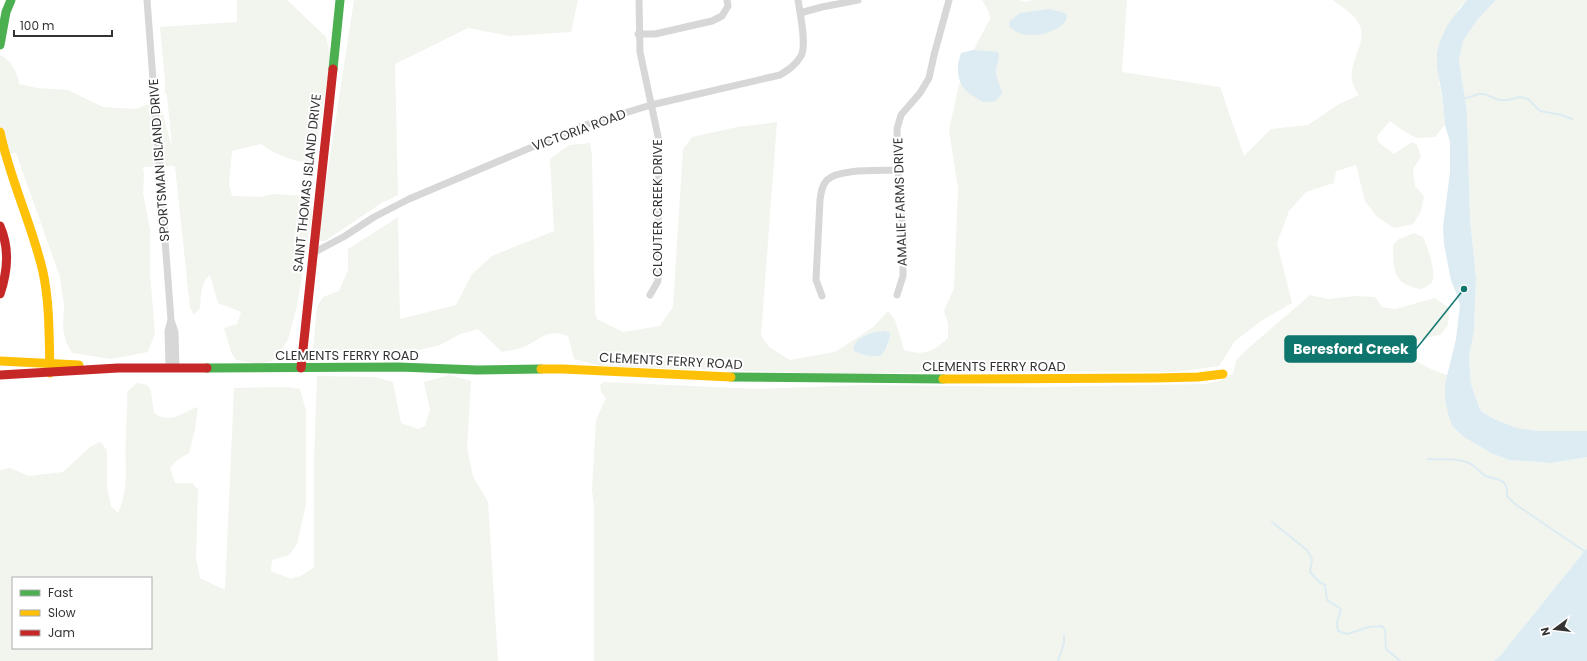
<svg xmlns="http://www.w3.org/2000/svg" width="1587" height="661" font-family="Poppins,sans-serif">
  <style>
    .green { fill: #f1f5ed; fill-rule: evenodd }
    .water { fill: #ddebf3 }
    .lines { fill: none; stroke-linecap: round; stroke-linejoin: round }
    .stream { stroke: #ddebf3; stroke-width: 2 }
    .street { stroke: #d7d7d7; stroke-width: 7 }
    .fast { stroke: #4caf50; stroke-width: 9 }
    .slow { stroke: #ffc107; stroke-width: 9 }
    .jam { stroke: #c62828; stroke-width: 9 }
    .labels { text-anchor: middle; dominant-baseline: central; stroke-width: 4; stroke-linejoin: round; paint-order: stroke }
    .street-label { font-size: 13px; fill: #333; stroke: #fff }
    .leader { fill: none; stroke: #0f766e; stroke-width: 1.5 }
    .callout-dot { fill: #0f766e; stroke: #fff; stroke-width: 1.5 }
    .callout { fill: #0f766e; stroke: #0f766e; stroke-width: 1.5 }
    .callout-label { font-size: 14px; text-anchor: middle; font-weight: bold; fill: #fff }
  </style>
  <rect width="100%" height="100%" fill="#fff"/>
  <path class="green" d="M237 0H287L326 37 331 58 313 163C292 161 278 156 261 144L232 151 229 185 232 196 261 197 273 194 308 196 311 200 312 215 297 306 288 340 273 361 258 364 236 360 231 352 224 328 237 324 241 312 218 303 210 275C200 283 201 296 200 308L194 315 190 308 175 166 143 167 144 176 143 193 150 229V273L155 333 148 352 111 359 72 353 66 342 63 328 64 304 60 277 16 153 0 155V55C10 59 18 73 19 84L37 88 68 90 103 107 136 109 159 100 172 147 167 95 165 92V81L160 27 237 22Z
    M354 0H578L571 32 509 36 468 28 395 64 398 195 380 204 325 241H319V228Z
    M982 0H1019L1026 2 1032 0H1127L1122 72 1220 87 1244 156 1271 129 1308 125 1339 104 1359 95C1357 92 1354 88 1353 84 1345 61 1374 40 1355 18 1349 11 1340 6 1333 0H1467L1459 8 1439 83 1443 101 1445 125 1435 137 1416 138 1399 128 1390 121 1377 136 1378 142 1394 154 1412 142 1417 145 1421 157 1413 169 1415 186 1424 196 1421 211 1413 224 1394 228 1377 217 1365 201 1356 165 1336 171 1334 183 1306 192 1289 211 1277 243 1292 303 1261 321 1235 341 1219 366 1176 372 1008 371 839 374 600 366 574 359 568 336C547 328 541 339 524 347 517 350 509 350 502 352L478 329 460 334 440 345 405 353 313 350 317 307 323 297 339 291 348 270V249L398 217 400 319 456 305 472 274 492 256 554 231 550 159 569 145 590 143 592 156 595 313 597 319 623 332 660 326 673 307 683 149 692 137 737 127 777 122 761 335 769 347 790 360 835 352 872 328 888 311 895 320 904 350C925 356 932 352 948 338V323L944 311 954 288 958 188 949 130 959 84 976 45 990 19 989 12ZM890 336 888 346 861 354 855 352 853 347Z
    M1496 0H1587V431H1539L1517 428 1494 419 1482 412 1479 407 1471 384 1469 356 1474 332 1476 278 1470 219 1467 112 1459 60 1463 41 1477 20Z
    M1414 233 1423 237C1427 246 1438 274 1431 283 1429 285 1424 288 1421 289 1393 285 1393 269 1393 245L1399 239Z
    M1310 295 1328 299 1355 296 1375 297 1382 307 1395 309 1435 298 1449 308 1448 325 1440 335 1422 339 1398 352 1433 370 1447 375 1445 384V400L1447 408 1453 427 1464 437 1491 453 1509 460 1551 463 1587 457V548L1500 656 1492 661H594V507L592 490 596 420 606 398 601 392 600 385 604 382 758 389 862 385 1039 387 1206 384 1219 381 1233 374 1236 361 1245 351Z
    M449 375 471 381 467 448 473 476 488 502 498 661H0V470L10 468 29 476 63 472 90 447 100 442 107 450V488L111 506 118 513C130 486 124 464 126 436 126 421 128 407 127 392L137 383 147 385 151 391 154 413C158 415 163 418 167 418 178 419 187 410 198 407L195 429 189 453 177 460 170 468 175 483H192L198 490 196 559 200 578 225 590 234 388 287 387 300 389 306 411V505L297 544 289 555 272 560 271 571 291 579 303 575 314 567V461L317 376 375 377 393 382 401 423 418 429 425 426 430 410 424 382ZM13 578H151V648H13Z"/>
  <path class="water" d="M1467 0H1496L1477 20 1463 41 1459 60 1467 112 1470 219 1476 278 1474 332 1469 356 1471 384 1479 407 1482 412 1494 419 1517 428 1539 431H1587V457L1551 463 1509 460 1491 453 1464 437 1453 427 1449 417 1445 400V384L1456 339 1460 305 1457 295 1451 280 1444 244 1443 227 1450 172V142L1445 125 1443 101 1437 67V53L1440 41 1448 24Z
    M1049 9 1065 13 1067 17C1064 31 1035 38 1023 34 1017 33 1013 30 1009 26L1010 21 1020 13Z
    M973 50 998 52C1001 60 995 66 996 74 997 80 1001 87 1002 93L996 101C993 101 987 103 983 102 981 101 977 99 975 97 957 88 955 70 961 53Z
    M885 331 890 333C890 342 886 349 881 356H869L855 352 853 347C859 335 873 332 885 331Z
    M1587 548V661H1493L1500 656Z"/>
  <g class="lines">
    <path class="stream" d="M1463 99 1479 94H1484L1499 100H1507L1520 97 1528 99 1540 111 1562 115 1572 119
      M1428 459C1442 460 1458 457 1471 464 1476 467 1480 473 1486 476 1498 481 1508 477 1507 496L1515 504 1587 553
      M1272 522 1307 550 1312 559 1310 572 1319 582 1325 585 1327 600 1341 609 1337 623 1338 631 1347 634 1369 627 1382 626 1385 630 1386 649 1400 661
      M1058 661 1064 643V636"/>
    <path class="street" d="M147 0 171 320 175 332 176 367
      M639 0 640 52 659 141 658 281 650 295
      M800 13 822 7 858 0
      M638 34H655L712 21 722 16 728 6 727 0
      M313 253 345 236 374 217 409 199 582 126 651 105 780 75C788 70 796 65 801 56 807 45 800 13 798 0
      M897 295 903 276V236L898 170 897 129 901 115 920 93 929 78 934 55 949 0
      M822 296 816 280 820 200C821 192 822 185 827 180 839 168 881 171 898 170
      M169 367 168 331 171 320"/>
    <path class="fast" d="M0 45 6 12 11 0
      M333 69 340 0
      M207 368 399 367 477 370 541 369
      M731 377 943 379"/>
    <path class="slow" d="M0 132C10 180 32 224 43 272 50 305 49 340 50 373
      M0 361 79 365
      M541 369H563L731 377
      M943 379 1155 378 1198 377 1223 374"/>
    <path class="jam" d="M0 226C10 249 8 271 0 294
      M301 368 333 69
      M0 375 118 368H207"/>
  </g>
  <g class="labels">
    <g class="street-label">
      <text transform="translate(579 130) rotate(-20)">VICTORIA ROAD</text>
      <text transform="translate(159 160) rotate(-94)">SPORTSMAN ISLAND DRIVE</text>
      <text transform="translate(307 183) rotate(-84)">SAINT THOMAS ISLAND DRIVE</text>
      <text transform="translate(900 202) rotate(-92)">AMALIE FARMS DRIVE</text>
      <text transform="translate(657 208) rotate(-90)">CLOUTER CREEK DRIVE</text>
      <text x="347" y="355">CLEMENTS FERRY ROAD</text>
      <text transform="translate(671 361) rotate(3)">CLEMENTS FERRY ROAD</text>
      <text x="994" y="366">CLEMENTS FERRY ROAD</text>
    </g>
  </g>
  <path class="leader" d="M1464 289L1416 349"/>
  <circle class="callout-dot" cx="1464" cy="289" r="4"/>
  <rect class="callout" x="1285" y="336" width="131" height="26" rx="4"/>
  <g class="callout-label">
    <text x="1351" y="354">Beresford Creek</text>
  </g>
  <rect x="12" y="577" width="140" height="72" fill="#ffffff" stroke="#adadad"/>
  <rect x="20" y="590" width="20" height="6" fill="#4caf50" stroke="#adadad"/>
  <text x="48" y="597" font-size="12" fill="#333333">Fast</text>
  <rect x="20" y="610" width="20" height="6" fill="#ffc107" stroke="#adadad"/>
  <text x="48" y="617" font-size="12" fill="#333333">Slow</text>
  <rect x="20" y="630" width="20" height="6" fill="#c62828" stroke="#adadad"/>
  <text x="48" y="637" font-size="12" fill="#333333">Jam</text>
  <g transform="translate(1555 629) rotate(255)" stroke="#ffffff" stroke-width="3" paint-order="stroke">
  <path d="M0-3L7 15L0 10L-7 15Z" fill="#333333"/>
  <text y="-6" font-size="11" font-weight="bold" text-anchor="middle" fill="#333333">N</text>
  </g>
  <path d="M14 30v6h98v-6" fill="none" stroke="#333333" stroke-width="2"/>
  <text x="20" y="30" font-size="12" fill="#333333" stroke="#ffffff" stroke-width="3" paint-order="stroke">100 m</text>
</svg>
